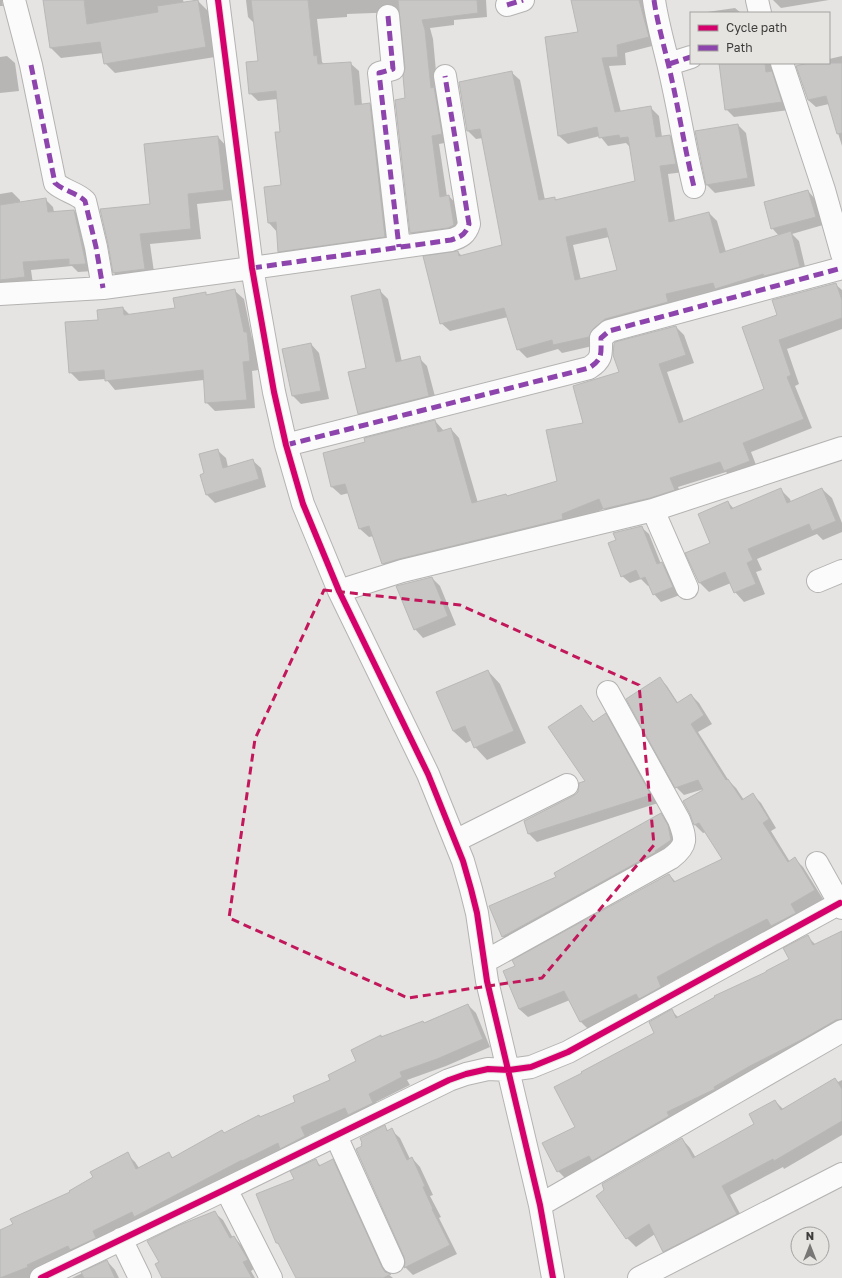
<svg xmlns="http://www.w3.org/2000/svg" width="842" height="1278" font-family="'Golos Text',sans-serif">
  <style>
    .shadow { fill: #0003; fill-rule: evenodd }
    .building { fill: #c8c7c6; stroke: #b8b8b7; fill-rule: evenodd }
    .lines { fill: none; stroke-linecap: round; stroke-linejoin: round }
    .minor-casing { stroke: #b4b3b2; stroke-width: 24 }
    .minor { stroke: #fbfbfb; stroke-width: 22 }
    .quiet { stroke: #8e44ad; stroke-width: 5; stroke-dasharray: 10 5; stroke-linecap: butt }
    .cycleway-casing { stroke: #e6e4e1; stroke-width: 8 }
    .cycleway { stroke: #d6006c; stroke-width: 6 }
    .marked { fill: none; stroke: #c2185b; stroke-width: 3; stroke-dasharray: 8 5; stroke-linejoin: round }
  </style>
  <rect width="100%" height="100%" fill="#e5e4e2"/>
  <path class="shadow" d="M0 0H2L3 6H0Z
    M45 0H183L184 3 198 1 208 11 215 57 115 73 105 63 103 53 61 58 51 48Z
    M246 0H486L487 17 454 20V25L430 28 433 39 438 93 450 142 439 144 447 197 449 196 457 205 462 234 419 241 411 233 406 99V68L400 12 347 14V17L317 19 322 62 325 65 350 63 359 71 362 105 370 104 378 112 393 245 287 260 279 251 277 232 269 223 282 186 281 133 278 99 258 101 250 93 259 62 255 24 248 17Z
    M572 0H644L656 45 625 53 626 65 609 66 621 112 650 107 659 116 662 137 670 136 678 144 684 172 668 174 675 221 709 213 717 221 726 252 779 236 772 228 808 191 816 200 823 225 792 234 799 241 807 275 673 302 676 310 597 345 562 353 558 349 527 358 518 349 508 317 450 331 441 323 458 252 462 256 503 245 483 138 476 139 468 131 511 72 520 80 545 200 554 198 557 201 636 182 631 146H629L626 143 608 146 600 136 568 144 559 136 546 38 580 33ZM609 237 618 271 581 280 573 245Z
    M773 0H829L781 8Z
    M735 8 741 13H700Z
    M7 56 15 63 19 91 0 93V57Z
    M842 56V146L829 104 816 107 808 100 812 63H829V59Z
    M720 63H769L772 66 773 74 779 80 789 110 734 117 726 109Z
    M738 125 746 133 755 186 715 193 707 185 696 132Z
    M218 137 228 148 234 200 197 204 201 239 150 244 155 279 124 283 114 273 152 204Z
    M12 192 20 200V203L45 199 53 207 54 212 74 211 82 218 93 271 78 272 72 266 31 270 33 284 0 285V194Z
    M835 284 842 290V329L787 349 799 384 795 386 812 428 751 452 758 470 733 479 726 472 678 487 683 498 612 517 604 509 569 523 392 572 383 564 374 536 369 537 360 529 349 493 341 495 332 487 324 454 367 443 435 421 444 431 451 429 459 438 478 503 508 497 558 482 585 424 620 373 676 327 684 335 694 363 667 372 684 422 765 390 779 315Z
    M235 291 244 299 252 338 256 342 258 370 252 371 255 408 215 411 206 402 204 380 115 390 106 379 79 381 70 372 100 321 123 308 130 315 176 309 205 293 208 296Z
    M380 291 388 299 402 362 419 358 427 366 437 404 368 421 359 413Z
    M311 344 319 353 329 399 301 404 293 396 284 350Z
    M217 450 226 458 228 467 252 460 261 468 266 487 215 503 207 495 205 474Z
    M780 489 790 499 791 502 822 489 832 498 842 523V532L823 540 817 534 757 559 762 570 756 572 765 594 744 602 735 592 731 583 709 592 699 582 712 543 728 502 734 509Z
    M641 527 649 534 661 564 662 563 669 571 680 595 661 602 654 594 650 585 648 586 641 579 630 583 622 576 617 541Z
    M432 578 440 586 456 625 423 638 415 629Z
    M488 671 500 684 526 743 487 760 475 747 472 740 466 743 453 731Z
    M659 678 667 686 678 703 691 695 699 703 712 724 698 732 729 781 736 788 744 800 753 795 761 803 776 828 771 831 790 862 795 859 803 867 823 899 799 913 803 921 752 940 751 939 664 986 669 995 588 1029 580 1021 570 1000 528 1017 519 1009 516 967 669 875 676 882 723 859 706 832 703 833 695 825 704 789 684 795 676 787Z
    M581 707 594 722 605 715 613 723 658 803 537 842 529 834 525 821 573 797 586 782Z
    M661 814 669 823 679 848 511 945 503 937 490 907 557 878Z
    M842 934V1029L566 1179 558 1171 576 1127 656 1034 672 1011 678 1017 768 973 790 960 807 936 816 945Z
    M468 1005 476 1013 490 1047 446 1066 407 1080 410 1085 376 1102 381 1111 351 1117 309 1135 313 1145 31 1277 29 1278H0V1231L14 1225 71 1193 127 1154 135 1162 139 1168 169 1154 173 1158 224 1134 297 1102 358 1061 380 1036 382 1038 424 1023Z
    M835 1080 838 1082 842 1080V1135L784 1169 783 1167 730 1195 745 1223 672 1260 664 1251 655 1234 636 1247 627 1238 597 1196 682 1139 690 1148 696 1158 755 1124 775 1101 783 1109Z
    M384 1127 389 1131 391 1130 400 1138 410 1159 412 1158 420 1167 433 1195 430 1196 441 1217 439 1218 457 1254 413 1275 405 1267 406 1263 363 1147Z
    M315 1160 321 1166 333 1161 341 1169 388 1274 393 1278H297L281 1246 277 1243 295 1180Z
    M214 1212 223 1220 233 1238 234 1237 242 1246 255 1268 251 1271 255 1278H163Z
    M107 1261 115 1270 119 1278H72Z"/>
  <path class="building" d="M43 0H84L87 24 158 12 157 6 198 0 206 47 104 64 100 42 50 48Z
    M251 0H308L314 56 317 55 318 64 351 62 355 105 370 103 385 237 278 252 276 222 268 223 264 187 281 185 275 132H280L276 91 249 94 246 62 258 61Z
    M398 0H477L478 13 422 20 425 30 431 88 434 87 442 134 432 136 440 197 449 195 454 225 448 228 410 233 395 100 405 98 403 76 405 68Z
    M571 0H639L649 37 617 45 618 57 602 58 615 112 651 106 656 137 670 135 676 164 660 166 669 222 709 212 720 253 791 231 800 267 764 276 763 274 715 289 713 283 666 294 668 302 605 319 593 329 589 337 553 345 552 340 517 350 504 308 440 324 423 256 458 251 459 256 502 245 480 129 467 131 459 82 512 71 539 200 555 197V200L635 181 628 137 620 138 619 135 599 138 597 127 558 136 545 37 578 32ZM606 228 617 270 575 280 566 237Z
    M719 63H765L766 72 772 71 782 102 725 110Z
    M808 63H842V133L837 134 826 96 808 100 796 66Z
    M738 124 748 178 706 185 695 131Z
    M218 136 224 190 188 194 191 229 140 234 145 269 113 273 108 244 100 209 150 204 144 144Z
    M808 190 816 217 771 229 764 202Z
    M46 198 48 212 74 210 86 264 69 265V259L23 262 25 277 0 280V205Z
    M836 283 842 300V318L779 340 791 375 787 377 804 419 743 443 750 461 724 471 720 462 670 478 675 490 650 498 603 509 599 499 562 514 563 519 399 559 382 564 369 526 359 529 345 484 331 487 323 453 365 442 364 438 435 420 438 432 451 428 472 503 506 494 507 496 557 481 546 430 583 423 573 386 619 372 613 355 614 344 615 342 676 326 686 355 659 364 679 423 764 389 742 327 777 315 772 300Z
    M235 289 244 332H247L250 361 243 362 247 400 205 403 203 370 105 381 104 370 69 373 65 322 98 320 97 310 123 307 124 315 175 308 173 298 206 292V295Z
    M380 289 396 362 420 356 429 396 358 414 348 372 366 368 351 296Z
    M311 343 321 391 292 396 282 349Z
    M218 449 223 468 253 459 259 479 206 495 200 475 204 473 199 454Z
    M781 488 787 503 822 488 836 521 812 531 809 524 748 549 753 560 747 563 756 584 734 593 725 572 699 583 685 553 710 543 698 514 728 501 731 509Z
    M642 526 657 564 662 562 673 587 653 595 645 577 640 579 636 570 621 577 608 543 616 540 613 533Z
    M432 577 448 616 414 630 396 586Z
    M488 670 514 731 474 748 465 726 453 731 436 692Z
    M660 677 677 703 691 694 704 715 691 724 726 780 728 779 742 800 753 793 769 819 763 823 788 862 795 857 815 890 791 904 796 913 771 926 767 919 716 945 657 977 661 987 639 999 636 994 580 1022 564 991 519 1009 503 971 515 966 512 960 669 874 674 882 722 859 699 823 694 825 690 814 683 801 703 790 698 780 675 788 626 699Z
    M581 705 593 722 606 713 651 795 528 834 524 821 573 796 578 792 579 783 585 781 548 727Z
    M661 813 668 825 671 840 655 851 656 852 502 937 489 906 556 877 554 873Z
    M842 931V1019L836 1020 803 1039 750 1066 714 1087 715 1089 667 1112 669 1116 592 1161 589 1156 557 1172 542 1143 575 1127 554 1087 582 1073 581 1072 654 1033 649 1022 672 1009 676 1018 715 997 714 996 766 972V971L789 959 783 948 808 935 813 945Z
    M468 1004 483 1039 437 1059 400 1072 402 1077 369 1094 373 1103 348 1115 345 1108 301 1127 305 1136 280 1149 278 1143 242 1161V1160L134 1217 132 1212 93 1231 96 1238 70 1250 68 1246 27 1265 28 1267 0 1278V1230L13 1224 10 1219 70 1192 69 1191 93 1177 90 1172 128 1152 136 1169 169 1152 172 1158 222 1130 224 1133 259 1115 260 1117 295 1102 293 1096 330 1080 328 1075 356 1061 351 1050 381 1035V1037L423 1021 424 1023Z
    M835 1078 842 1089V1121L774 1161 773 1159 722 1186 737 1214 663 1252 649 1224 626 1239 596 1196 604 1190 602 1184 682 1138 693 1158 754 1124 749 1114 775 1100 781 1110Z
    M385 1125 387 1131 392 1128 407 1160 412 1157 425 1186 423 1187 433 1209H432L450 1245 404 1268 405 1263 404 1257 356 1149 362 1146 361 1144 362 1143 360 1138Z
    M316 1159 319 1166 333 1159 382 1267 385 1272 391 1274 383 1278H296L278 1243H276L256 1194 294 1179 290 1171Z
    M215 1211 230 1238 234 1236 247 1258 248 1260 243 1262 252 1278H162L155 1264 159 1262 147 1241 177 1226Z
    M107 1260 115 1278H84L81 1272Z"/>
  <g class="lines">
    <defs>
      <path id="minor" d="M14 0 31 65 55 183C64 191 77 193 85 201L96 247 103 288
        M218 0 252 268 274 392 286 445 303 504 339 591 428 774 463 861 471 889 477 913 487 981 540 1205 553 1278
        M654 0C657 21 663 42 668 63 678 104 684 146 694 187
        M757 0 760 13
        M507 5 523 0
        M388 16 393 69 379 73 399 247
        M782 63 824 190 842 254
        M669 64 691 57
        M0 294 103 288 252 268 451 240C461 237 466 234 469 224L445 76
        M286 445 589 368C603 359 601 354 601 338L609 331 842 268
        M653 510 687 588
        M818 581 842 571
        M339 591 402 571 653 510 842 448
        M455 841 567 785
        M817 863 842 908
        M484 962 671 858C688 845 686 839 679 820L608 692
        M336 1136 393 1262
        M226 1189 271 1278
        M540 1205 842 1031
        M121 1239 140 1278
        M41 1278 226 1189 449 1080 466 1074 488 1069 509 1070 531 1067 568 1052 840 903
        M639 1278 842 1174"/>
    </defs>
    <use href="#minor" class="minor-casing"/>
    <use href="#minor" class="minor"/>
    <path class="quiet" d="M654 0C657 21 663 42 668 63 678 104 684 146 694 187
      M507 5 523 0
      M388 16 393 69 379 73 399 247
      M669 64 691 57
      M31 65 55 183C64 191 77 193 85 201L96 247 103 288
      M252 268 451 240C461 237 466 234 469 224L445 76
      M286 445 589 368C603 359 601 354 601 338L609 331 842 268"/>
    <defs>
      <path id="cycleway" d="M218 0 252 268 274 392 286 445 303 504 339 591 428 774 463 861 471 889 477 913 487 981 540 1205 553 1278
        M41 1278 226 1189 449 1080 466 1074 488 1069 509 1070 531 1067 568 1052 840 903"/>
    </defs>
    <use href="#cycleway" class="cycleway-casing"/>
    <use href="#cycleway" class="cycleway"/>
  </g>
  <path class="marked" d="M324 590 460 605 639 685 654 845 542 978 408 998 229 918 255 739Z"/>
  <rect x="690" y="12" width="140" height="52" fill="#e6e4e1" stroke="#a3a19f"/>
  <rect x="698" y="25" width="20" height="6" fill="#d6006c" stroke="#a3a19f"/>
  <text x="726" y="32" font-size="12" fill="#3e3d3c">Cycle path</text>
  <rect x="698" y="45" width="20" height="6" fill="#8e44ad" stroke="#a3a19f"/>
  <text x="726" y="52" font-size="12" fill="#3e3d3c">Path</text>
  <g transform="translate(810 1246)"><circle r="19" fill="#e6e4e1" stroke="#a3a19f"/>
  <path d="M0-3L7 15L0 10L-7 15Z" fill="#787776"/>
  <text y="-6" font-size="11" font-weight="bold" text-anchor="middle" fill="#3e3d3c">N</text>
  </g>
</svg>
